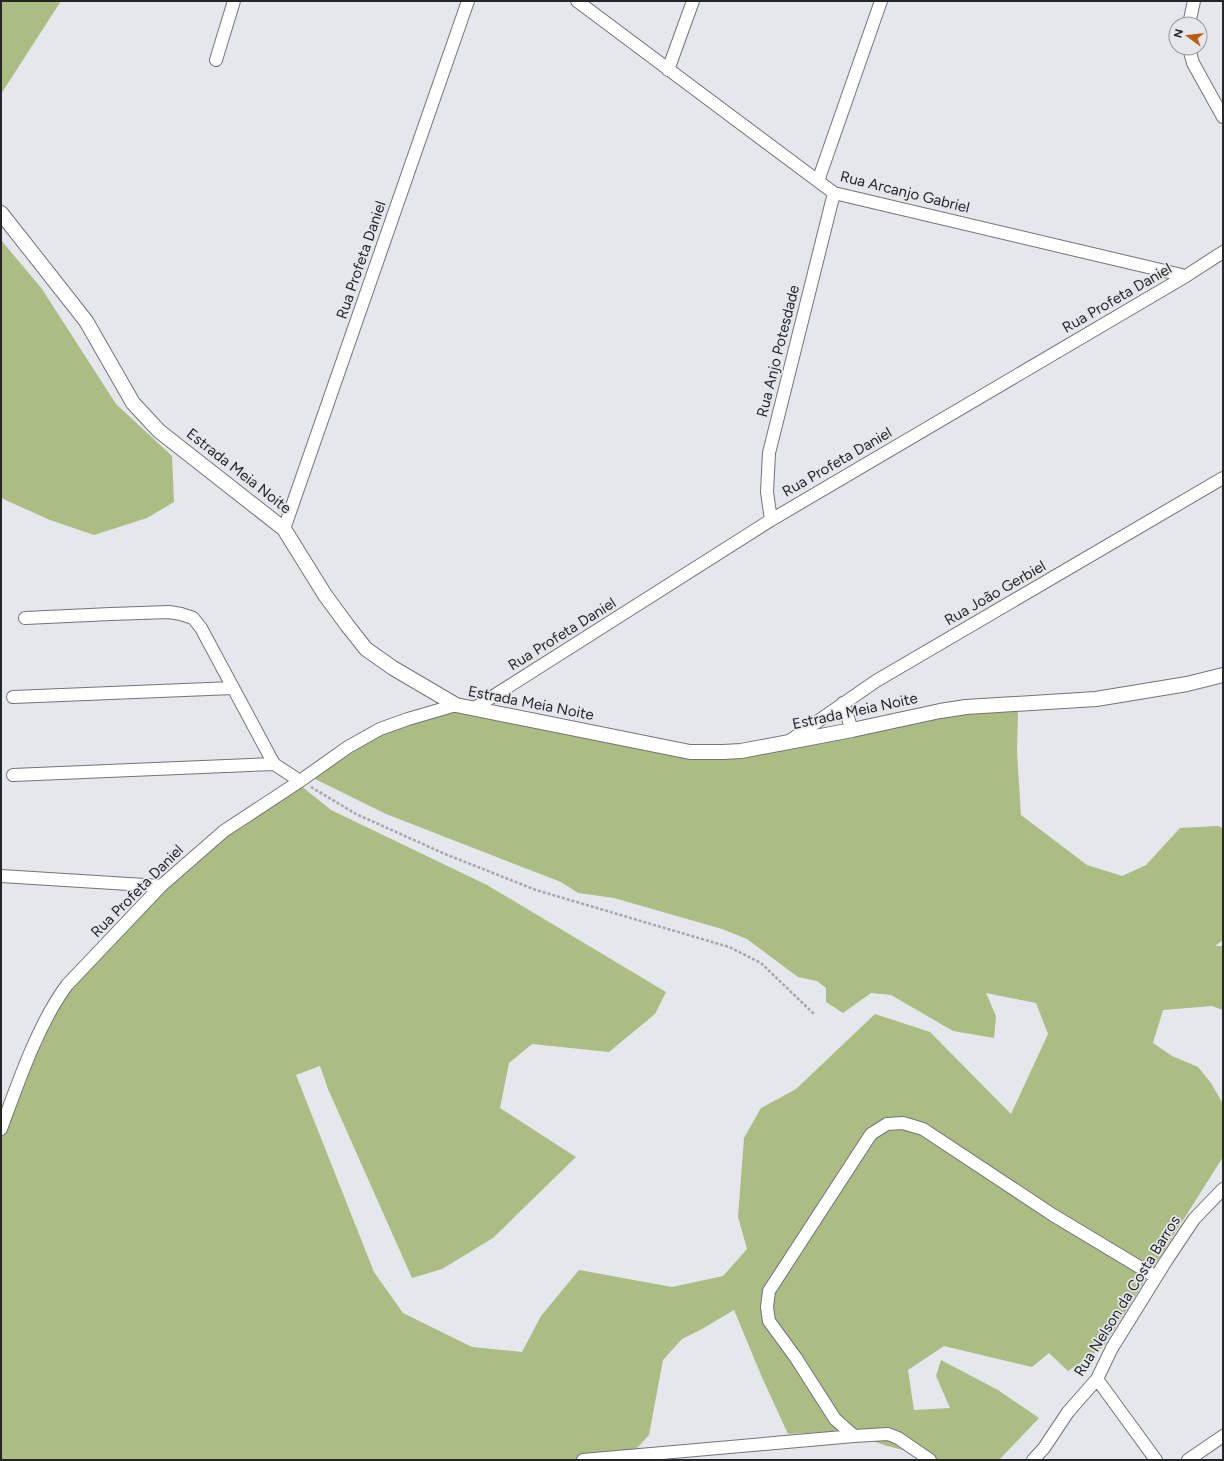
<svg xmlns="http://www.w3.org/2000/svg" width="1224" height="1461" font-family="Figtree,sans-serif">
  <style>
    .green { fill: #abbd83 }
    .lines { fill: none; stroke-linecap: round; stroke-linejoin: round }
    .minor-casing { stroke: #727479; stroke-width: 14 }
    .tertiary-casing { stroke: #727479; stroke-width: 16 }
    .path { stroke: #a4a6ab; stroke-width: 2.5; stroke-dasharray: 3 2; stroke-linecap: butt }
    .minor { stroke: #fff; stroke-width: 12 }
    .tertiary { stroke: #fff; stroke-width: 14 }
    .labels { text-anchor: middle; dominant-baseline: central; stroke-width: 3.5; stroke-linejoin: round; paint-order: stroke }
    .street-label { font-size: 15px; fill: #242527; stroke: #e5e7ed }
  </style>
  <rect width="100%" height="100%" fill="#e5e7ed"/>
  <path class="green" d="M1 1H61L1 94Z
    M1 240 42 289 116 404 172 456 174 502 147 518 94 535 50 520 1 498Z
    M458 709 703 757 939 714 1018 710 1017 752 1021 815 1087 865 1122 876 1146 865 1180 828 1218 826 1223 828V940L1215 946H1223V1010L1212 1006 1163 1010 1153 1043 1172 1056 1198 1067 1211 1083 1223 1104V1157L1103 1347 1068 1371 1049 1353 1032 1367 944 1346 908 1370 914 1410 950 1408 936 1376 941 1360 998 1390 1039 1418 999 1460H940L884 1445 844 1431 788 1434 761 1375 734 1310 702 1329 682 1339 663 1360 649 1435 626 1460H1V1134L58 999 195 859 300 785 331 810 487 885 666 992 655 1014 609 1052 532 1044 509 1063 500 1108 576 1157 493 1238 442 1269 412 1278 328 1089 320 1066 296 1075 374 1272 403 1313 472 1347 522 1352 541 1316 579 1270 672 1287 723 1276 747 1249 738 1217 744 1138 761 1108 796 1089 875 1014 930 1032 1011 1114 1048 1034 1036 1003 986 993 996 1016 994 1038 953 1031 891 995 871 993 843 1013 826 1002V988L817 981 798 977 747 939 722 929 614 898 578 893 561 882 386 814 313 778 385 731Z"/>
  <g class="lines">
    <defs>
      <path id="minor" d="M577 1 834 193 1186 276
        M1189 24 1194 1
        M1189 48 1193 63 1223 117
        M216 60 234 1
        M668 70 693 1
        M818 181 881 1
        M771 520 767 492 769 453 834 193
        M284 529 468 1
        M25 618 111 614 169 612 181 614 193 618 201 628 274 764 300 781
        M13 697 233 688
        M843 703 852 730
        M473 709 771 520 1186 276 1223 252
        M788 742 876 681 1223 478
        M13 775 274 764
        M1 876 161 886
        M1 1129C18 1083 38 1024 67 985L161 886 224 831 300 781 348 747 380 729 408 719 456 705
        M1097 1379 1156 1460
        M583 1460 854 1436
        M930 1460 898 1438 888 1434 854 1436 835 1419 796 1358 769 1321 767 1307 769 1291 871 1134 887 1124 903 1123 923 1129 1053 1215 1156 1277
        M1033 1460 1044 1448 1068 1412 1097 1379 1112 1348 1166 1261 1194 1219 1223 1189
        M1188 1460 1223 1436"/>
      <path id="tertiary" d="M1 213 86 321 133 403 159 431 284 529 325 595 347 625 366 649 393 668 456 705 690 752H723L741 751 852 730 940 711 966 707 1096 699 1187 684 1223 675"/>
    </defs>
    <use href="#minor" class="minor-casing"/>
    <use href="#tertiary" class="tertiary-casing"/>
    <path class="path" d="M311 787 356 814 445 854 536 890 729 947 761 963 815 1015"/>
    <use href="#minor" class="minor"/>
    <use href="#tertiary" class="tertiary"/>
  </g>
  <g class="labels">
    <g class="street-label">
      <text transform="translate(905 192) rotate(14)">Rua Arcanjo Gabriel</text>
      <text transform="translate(361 260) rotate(-71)">Rua Profeta Daniel</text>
      <text transform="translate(1117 298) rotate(-30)">Rua Profeta Daniel</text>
      <text transform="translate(778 351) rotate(-76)">Rua Anjo Potesdade</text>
      <text transform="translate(837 462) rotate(-30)">Rua Profeta Daniel</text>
      <text transform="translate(239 471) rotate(38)">Estrada Meia Noite</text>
      <text transform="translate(995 593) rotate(-30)">Rua João Gerbiel</text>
      <text transform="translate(562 634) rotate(-32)">Rua Profeta Daniel</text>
      <text transform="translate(531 703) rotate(11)">Estrada Meia Noite</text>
      <text transform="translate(855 711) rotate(-12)">Estrada Meia Noite</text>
      <text transform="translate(137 891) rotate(-45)">Rua Profeta Daniel</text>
      <text transform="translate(1127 1296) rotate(-58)">Rua Nelson da Costa Barros</text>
    </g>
  </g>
  <rect width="1224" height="1461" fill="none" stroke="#242527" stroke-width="4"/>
  <g transform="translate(1188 36) rotate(285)"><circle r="19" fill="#e5e7ed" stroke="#98999e"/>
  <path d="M0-3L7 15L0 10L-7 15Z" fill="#bc5e11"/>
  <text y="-6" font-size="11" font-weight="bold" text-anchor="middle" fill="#242527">N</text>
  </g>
</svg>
